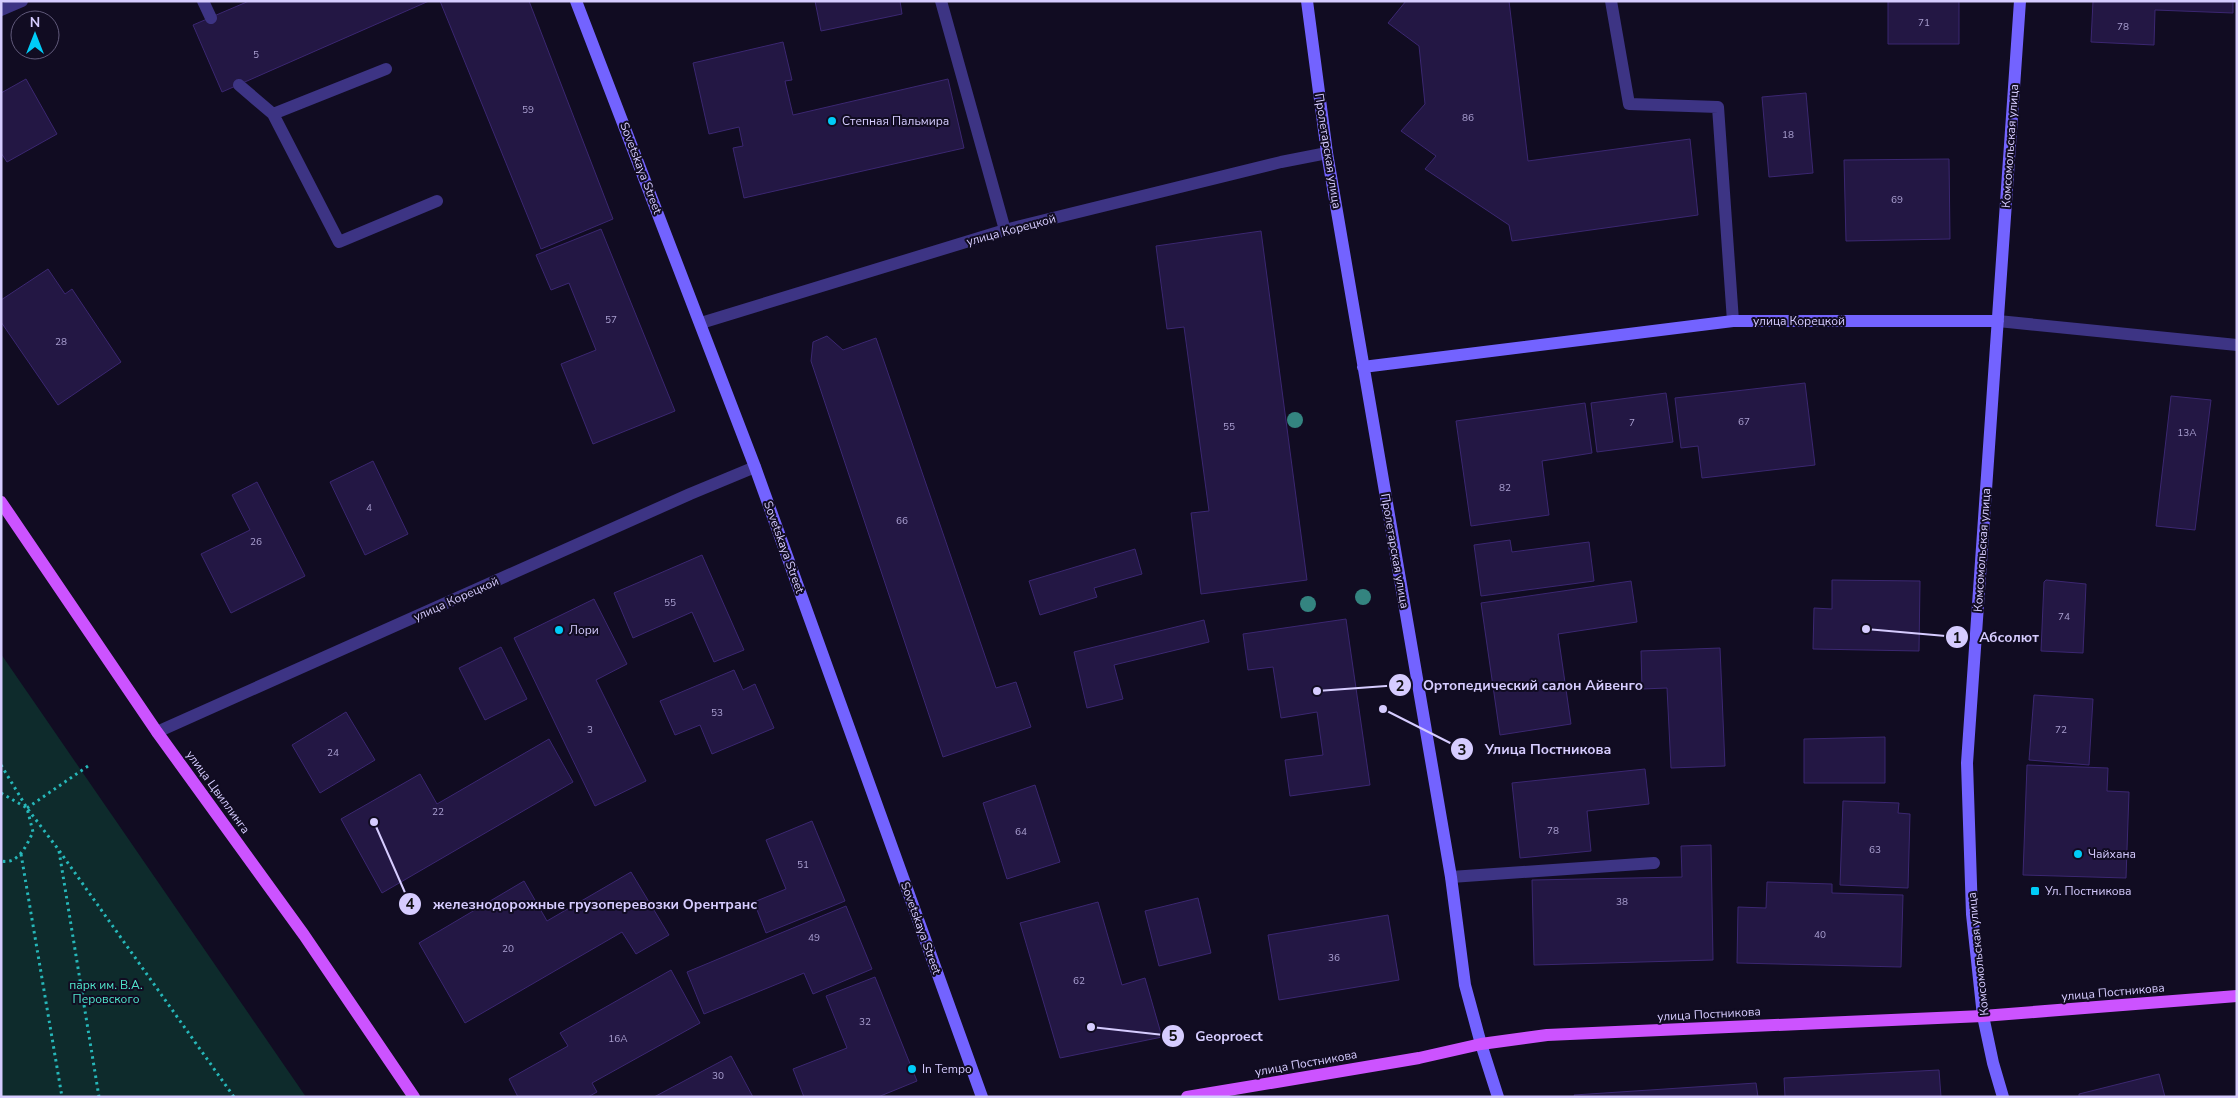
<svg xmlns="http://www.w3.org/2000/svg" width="2238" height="1098" font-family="'Nunito Sans',sans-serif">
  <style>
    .green { fill: #0e2b2c }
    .building { fill: #231744; stroke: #3b2771 }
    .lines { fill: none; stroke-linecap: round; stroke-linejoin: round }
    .path { stroke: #26b7b9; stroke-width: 3; stroke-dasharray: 2.5 4; stroke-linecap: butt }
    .lane { stroke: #3d3484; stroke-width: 12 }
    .street { stroke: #3d3484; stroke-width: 12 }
    .secondary { stroke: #7363ff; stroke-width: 12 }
    .primary { stroke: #cc53ff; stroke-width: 12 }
    .tree { fill: #348480 }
    .poi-dot { fill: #00ccf7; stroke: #110c22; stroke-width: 2 }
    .labels { text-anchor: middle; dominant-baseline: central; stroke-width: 4; stroke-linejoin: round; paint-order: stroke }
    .number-label { font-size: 10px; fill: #a99fd0 }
    .poi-label { font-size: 12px; fill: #d6ccff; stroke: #110c22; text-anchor: start }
    .street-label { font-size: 12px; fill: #d6ccff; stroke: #110c22 }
    .park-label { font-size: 12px; fill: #51e6cc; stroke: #110c22 }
    .leader { fill: none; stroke: #d6ccff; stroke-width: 2 }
    .callout-dot { fill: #d6ccff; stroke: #110c22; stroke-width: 2 }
    .mark-label { font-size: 15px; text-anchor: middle; font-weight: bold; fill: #111 }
    .callout-label { font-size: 14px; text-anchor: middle; font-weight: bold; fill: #d6ccff; stroke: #110c22; stroke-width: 4; stroke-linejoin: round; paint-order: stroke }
  </style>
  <rect width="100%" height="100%" fill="#110c22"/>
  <path class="green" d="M1 654 306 1097H1Z"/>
  <path class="building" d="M249 1H429L222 92 193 25Z
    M440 1H529L613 219 541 249Z
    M815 1H900L902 14 821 31Z
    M1406 1H1509L1528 161 1690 139 1698 215 1512 241 1509 225 1425 169 1436 156 1401 131 1425 104 1419 46 1388 23Z
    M1888 1H1959V44H1888Z
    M2093 1H2233V13L2155 10 2154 45 2091 42Z
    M783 42 792 80 785 81 793 115 948 79 964 148 744 198 733 148 743 146 739 127 709 134 693 63Z
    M26 79 57 134 7 162 1 153V93Z
    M1806 93 1813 173 1769 177 1762 97Z
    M1949 159 1950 239 1846 241 1844 160Z
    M601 229 675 411 593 444 561 364 596 350 569 283 551 290 536 255Z
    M1261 231 1307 580 1201 594 1191 513 1209 511 1184 327 1167 329 1156 246Z
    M48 269 65 294 72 289 121 362 58 405 1 322V300Z
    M827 336 843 350 876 338 996 688 1016 682 1031 727 943 757 811 361 813 342Z
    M1805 383 1815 465 1702 478 1698 446 1681 448 1675 398Z
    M1666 393 1673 442 1597 452 1591 403Z
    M2171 396 2211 400 2195 530 2156 526Z
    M1585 403 1592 453 1542 461 1549 515 1471 526 1456 421Z
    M373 461 408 534 365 555 330 482Z
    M257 482 305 576 231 613 201 554 250 530 232 495Z
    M1510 540 1512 552 1589 542 1594 581 1481 596 1474 545Z
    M1135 549 1142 574 1094 588 1097 597 1040 615 1029 581Z
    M702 555 744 650 714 662 692 612 633 638 614 593Z
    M1832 580 1920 581 1919 651 1813 649 1814 608 1832 609Z
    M2046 580 2086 584 2083 653 2041 651 2044 582Z
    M1631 581 1637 622 1558 634 1571 724 1500 735 1481 603Z
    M594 599 627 664 596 680 646 781 595 806 514 638Z
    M1346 619 1370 785 1290 796 1285 760 1323 755 1317 712 1281 718 1273 667 1248 670 1243 634Z
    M1204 620 1209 642 1114 665 1123 699 1087 708 1074 652Z
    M501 647 527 699 485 720 459 668Z
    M1720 648 1725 766 1671 768 1667 688 1642 689 1641 651Z
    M734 670 743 690 755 684 774 728 712 754 700 725 675 735 660 701Z
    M2034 695 2093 699 2089 765 2029 760Z
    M346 712 375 760 320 793 292 745Z
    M1885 737V783H1804V739Z
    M549 739 573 782 382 893 341 819 420 774 437 804Z
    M2027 765 2108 768 2107 791 2129 792 2126 878 2023 875Z
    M1645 769 1649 804 1587 811 1591 851 1520 858 1512 783Z
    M1035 785 1060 862 1007 879 983 803Z
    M1843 801 1899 803 1898 813 1910 814 1908 888 1840 885Z
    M812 821 845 901 766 933 754 902 786 889 766 840Z
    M1711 845 1713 960 1534 965 1532 880 1682 877 1681 846Z
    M631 872 669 935 636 954 622 932 465 1023 419 943 524 881 547 921Z
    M1767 882 1832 884V893L1903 895 1901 967 1737 963 1738 907 1766 908Z
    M1198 898 1211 953 1159 966 1145 911Z
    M1098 902 1122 985 1145 978 1162 1037 1060 1058 1020 923Z
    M846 906 872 969 813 994 804 973 704 1014 687 972Z
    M1388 915 1399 980 1279 1000 1268 935Z
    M671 970 700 1023 592 1083 597 1092 588 1097H518L509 1079 568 1046 560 1033Z
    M875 977 917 1081 878 1097H804L793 1069 847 1048 826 996Z
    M731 1056 753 1097H654Z
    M1939 1070 1941 1097H1785L1784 1078Z
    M2159 1074 2165 1097H2079V1094Z
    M1756 1083 1758 1097H1575L1574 1095Z"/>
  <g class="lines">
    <path class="path" d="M1 765 27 808 58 849 234 1097
      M1 793 27 808 33 832C27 844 19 865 1 861
      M27 808 91 764
      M59 851 99 1097
      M21 854 62 1097"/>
    <path class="lane" d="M203 1 211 18
      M941 1 1005 230
      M1611 1 1629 104 1718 107 1733 321
      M239 85 273 114 339 242 437 201
      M273 114 386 69
      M1451 877 1654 863"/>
    <path class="street" d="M1 10 22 1
      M1998 321 2237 345
      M701 323 1005 230 1281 162 1327 153
      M157 732 690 494 755 467"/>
    <path class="secondary" d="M576 1 755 467 982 1097
      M1307 1 1327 153 1451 877 1465 985 1481 1044 1498 1097
      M1363 367 1733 321H1998
      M2003 1097 1993 1063 1983 1016 1972 914 1967 763 2020 1"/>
    <path class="primary" d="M1 502 157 732 304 935 414 1097
      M1187 1097 1419 1058 1481 1044 1547 1035 1983 1016 2237 996"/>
  </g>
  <g class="tree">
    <circle cx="1295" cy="420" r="8"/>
    <circle cx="1363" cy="597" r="8"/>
    <circle cx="1308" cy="604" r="8"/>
  </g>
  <g class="poi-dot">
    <circle cx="832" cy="121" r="5"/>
    <circle cx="559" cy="630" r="5"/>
    <circle cx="2078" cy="854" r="5"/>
    <rect x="2030" y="886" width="10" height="10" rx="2.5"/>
    <circle cx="912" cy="1069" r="5"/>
  </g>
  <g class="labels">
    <g class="number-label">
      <text x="1924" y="23">71</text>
      <text x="2123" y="27">78</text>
      <text x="256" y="55">5</text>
      <text x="528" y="110">59</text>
      <text x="1468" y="118">86</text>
      <text x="1788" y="135">18</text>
      <text x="1897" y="200">69</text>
      <text x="611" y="320">57</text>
      <text x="61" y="342">28</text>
      <text x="1744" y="422">67</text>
      <text x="1632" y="423">7</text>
      <text x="1229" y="427">55</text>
      <text x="2187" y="433">13А</text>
      <text x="1505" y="488">82</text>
      <text x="369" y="508">4</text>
      <text x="902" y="521">66</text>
      <text x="256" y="542">26</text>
      <text x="670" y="603">55</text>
      <text x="2064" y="617">74</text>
      <text x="717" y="713">53</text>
      <text x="590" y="730">3</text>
      <text x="2061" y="730">72</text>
      <text x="333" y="753">24</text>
      <text x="438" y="812">22</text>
      <text x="1553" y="831">78</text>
      <text x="1021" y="832">64</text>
      <text x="1875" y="850">63</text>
      <text x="803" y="865">51</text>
      <text x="1622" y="902">38</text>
      <text x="1820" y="935">40</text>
      <text x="814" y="938">49</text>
      <text x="508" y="949">20</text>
      <text x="1334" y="958">36</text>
      <text x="1079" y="981">62</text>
      <text x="865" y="1022">32</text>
      <text x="618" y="1039">16А</text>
      <text x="718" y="1076">30</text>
    </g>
    <g class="poi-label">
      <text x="842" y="121">Степная Пальмира</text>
      <text x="569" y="630">Лори</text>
      <text x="2088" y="854">Чайхана</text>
      <text x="2045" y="891">Ул. Постникова</text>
      <text x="922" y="1069">In Tempo</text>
    </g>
    <g class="street-label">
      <text transform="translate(2010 146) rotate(-86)">Комсомольская улица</text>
      <text transform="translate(1328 151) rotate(81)">Пролетарская улица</text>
      <text transform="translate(641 168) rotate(69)">Sovetskaya Street</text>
      <text transform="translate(1011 230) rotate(-15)">улица Корецкой</text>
      <text x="1799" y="321">улица Корецкой</text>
      <text transform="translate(784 547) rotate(70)">Sovetskaya Street</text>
      <text transform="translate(1982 550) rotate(-86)">Комсомольская улица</text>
      <text transform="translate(1395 551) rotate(80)">Пролетарская улица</text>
      <text transform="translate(456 599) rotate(-24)">улица Корецкой</text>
      <text transform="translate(218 792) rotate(54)">улица Цвиллинга</text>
      <text transform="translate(921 928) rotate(70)">Sovetskaya Street</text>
      <text transform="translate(1978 954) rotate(-96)">Комсомольская улица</text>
      <text transform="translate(2113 992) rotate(-5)">улица Постникова</text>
      <text transform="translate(1709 1014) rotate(-3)">улица Постникова</text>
      <text transform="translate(1306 1063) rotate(-10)">улица Постникова</text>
    </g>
    <g class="park-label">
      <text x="106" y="985">парк им. В.А.<tspan x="106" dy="14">Перовского</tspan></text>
    </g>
  </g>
  <path class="leader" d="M1866 629L1957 637M1317 691L1400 685M1383 709L1462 749M374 822L410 904M1091 1027L1173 1036"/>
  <g class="callout-dot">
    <circle cx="1866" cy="629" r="5"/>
    <circle cx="1317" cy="691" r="5"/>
    <circle cx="1383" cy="709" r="5"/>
    <circle cx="374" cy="822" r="5"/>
    <circle cx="1091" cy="1027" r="5"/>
    <circle cx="1957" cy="637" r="12"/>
    <circle cx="1400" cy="685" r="12"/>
    <circle cx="1462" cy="749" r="12"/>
    <circle cx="410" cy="904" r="12"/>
    <circle cx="1173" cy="1036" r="12"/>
  </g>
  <g class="mark-label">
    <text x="1957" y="643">1</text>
    <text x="1400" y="691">2</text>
    <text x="1462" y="755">3</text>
    <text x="410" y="909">4</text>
    <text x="1173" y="1041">5</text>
  </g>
  <g class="callout-label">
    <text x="2009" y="642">Абсолют</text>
    <text x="1533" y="690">Ортопедический салон Айвенго</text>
    <text x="1548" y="754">Улица Постникова</text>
    <text x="595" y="909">железнодорожные грузоперевозки Орентранс</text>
    <text x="1229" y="1041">Geoproect</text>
  </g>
  <rect width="2238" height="1098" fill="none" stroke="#d6ccff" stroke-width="5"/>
  <g transform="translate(35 35)"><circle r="24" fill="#110c22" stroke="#60597a"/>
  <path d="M0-4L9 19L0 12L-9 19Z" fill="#00ccf7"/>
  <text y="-8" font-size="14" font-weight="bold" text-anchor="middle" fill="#d6ccff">N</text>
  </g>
</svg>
